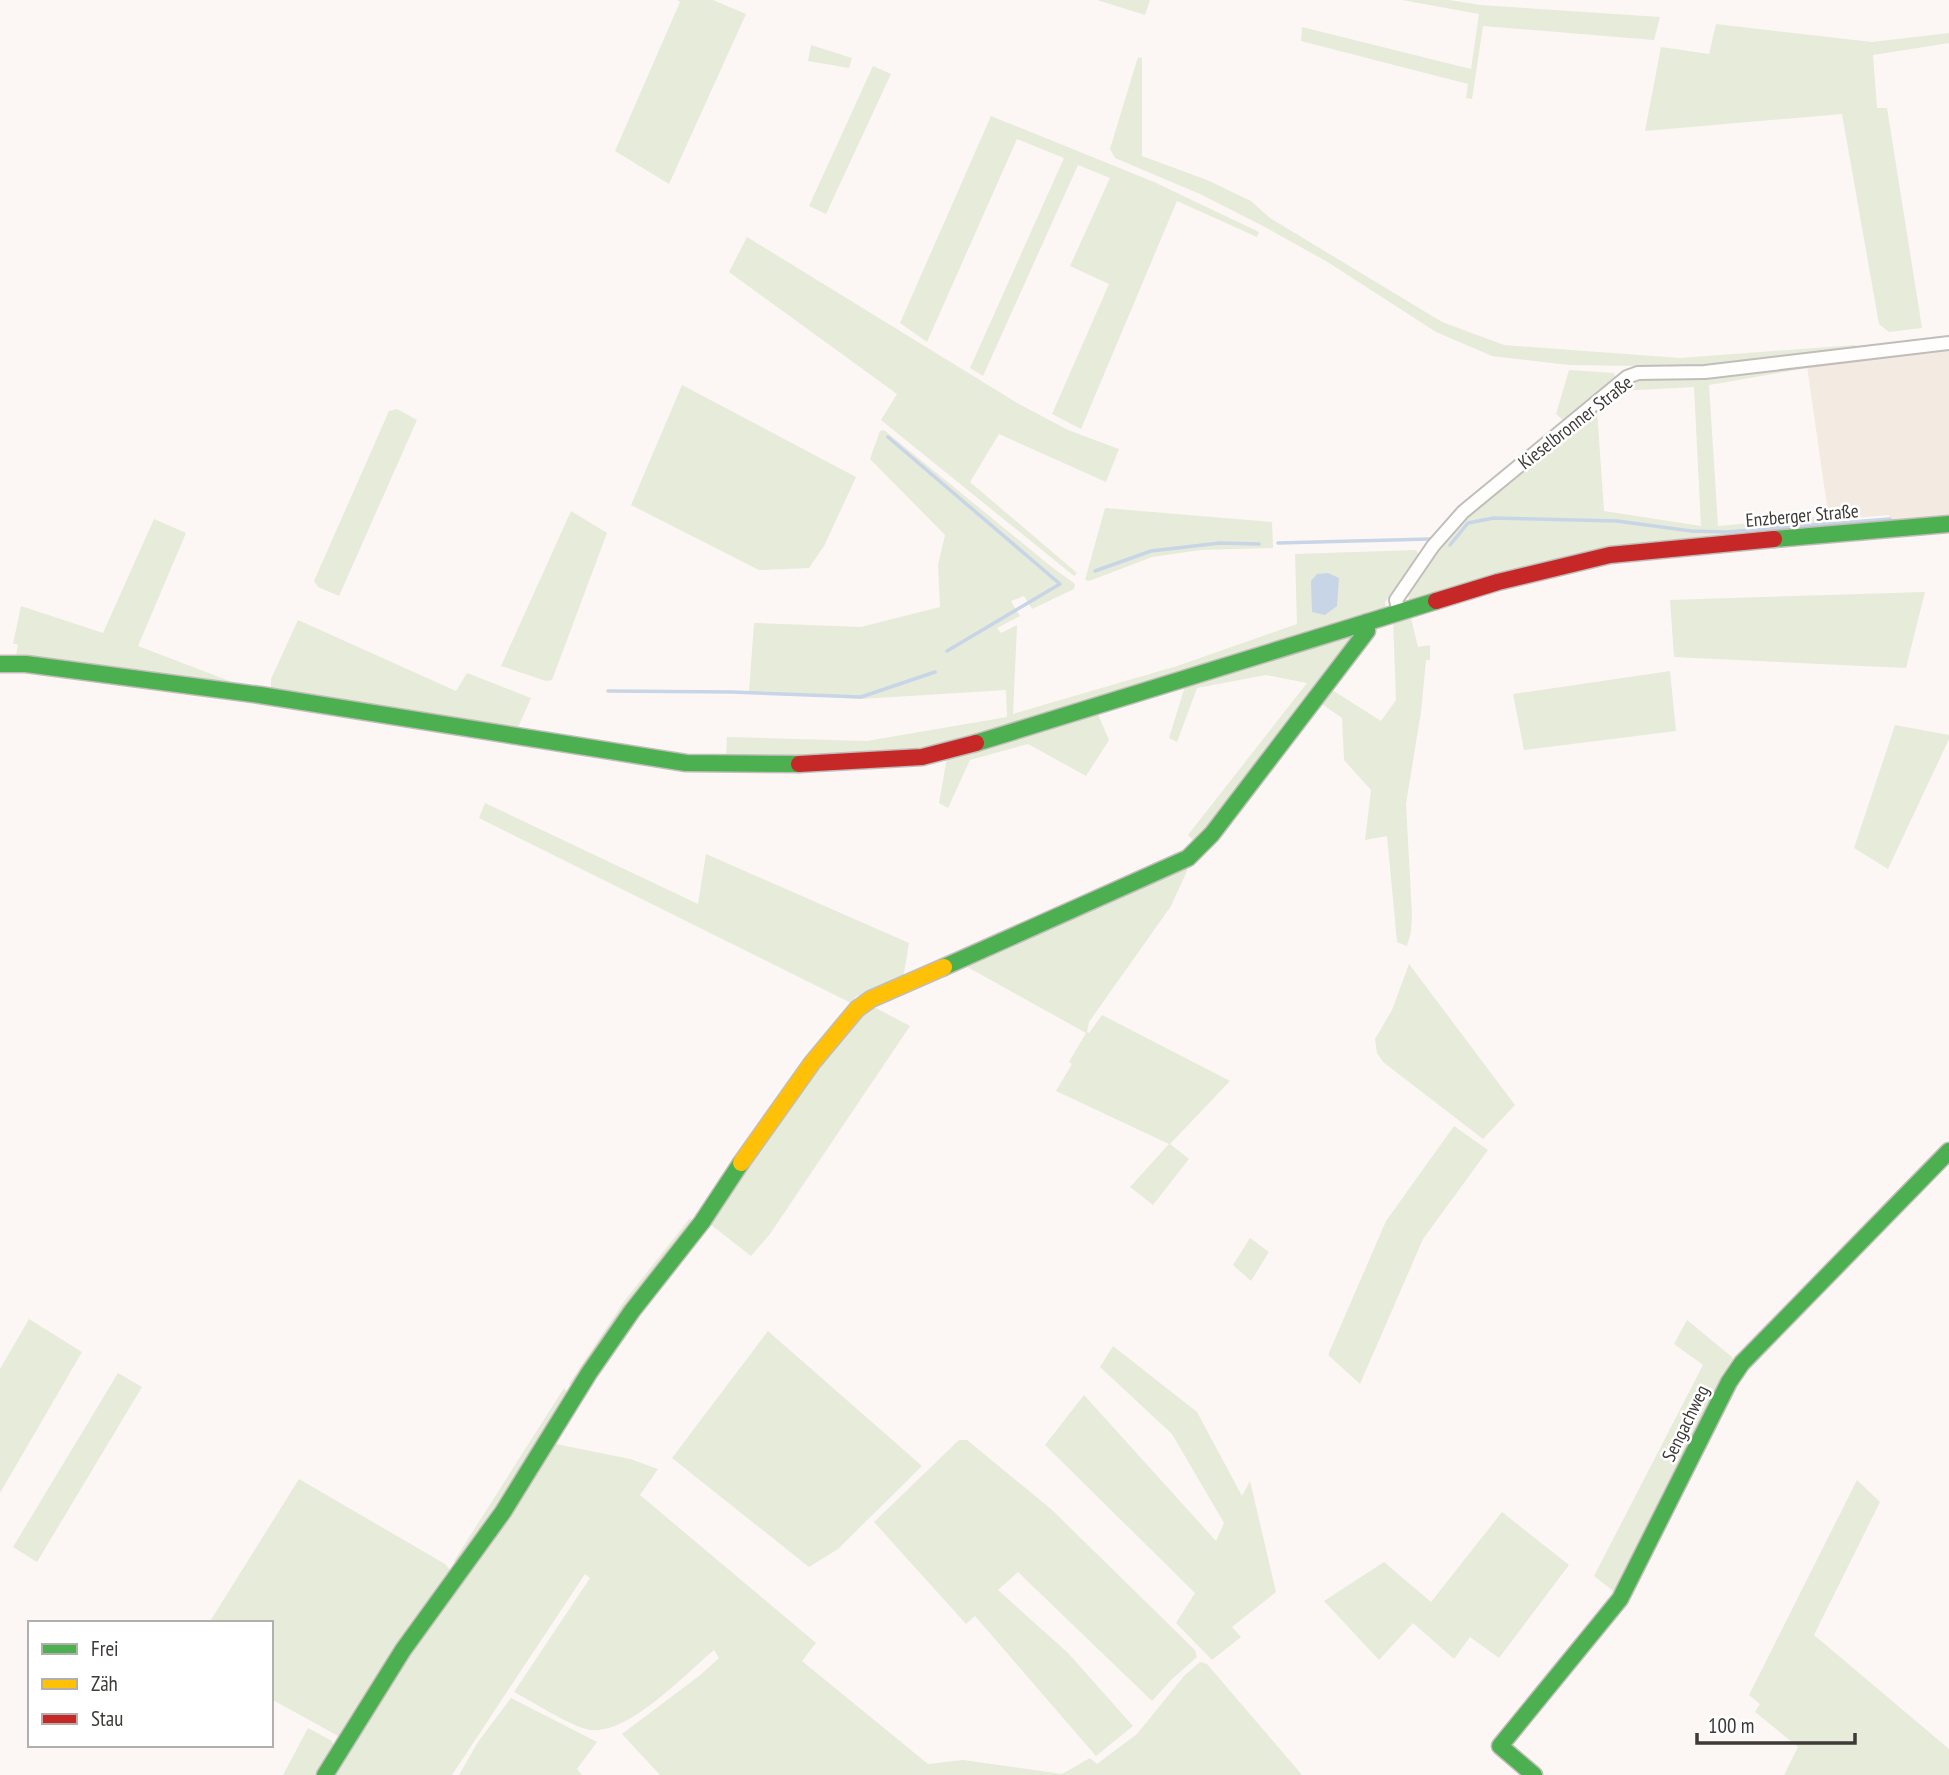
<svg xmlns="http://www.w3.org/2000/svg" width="1949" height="1775" font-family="'PT Sans Narrow',sans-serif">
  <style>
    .built { fill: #f3eae2 }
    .green { fill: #e7ebd9 }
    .water { fill: #c8d5e7 }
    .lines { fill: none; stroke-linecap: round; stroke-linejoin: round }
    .stream { stroke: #c8d5e7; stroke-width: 3.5 }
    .street-casing { stroke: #c1bdba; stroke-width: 16 }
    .fast-casing { stroke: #c1bdba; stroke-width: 19 }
    .slow-casing { stroke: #c1bdba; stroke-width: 19 }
    .jam-casing { stroke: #c1bdba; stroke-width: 19 }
    .street { stroke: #fffefd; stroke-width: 12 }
    .fast { stroke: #4caf50; stroke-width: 16 }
    .slow { stroke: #ffc107; stroke-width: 16 }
    .jam { stroke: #c62828; stroke-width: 16 }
    .labels { text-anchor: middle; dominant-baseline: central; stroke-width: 5; stroke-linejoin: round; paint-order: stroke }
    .street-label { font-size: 19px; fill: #3d3a37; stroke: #fff }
  </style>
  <rect width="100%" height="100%" fill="#fcf7f4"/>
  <path class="built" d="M1949 349V518L1891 522 1889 515 1829 520 1807 366Z"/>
  <path class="green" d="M677 0H713L746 14 669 184 615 151 680 2Z
    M1097 0H1150L1145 15Z
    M1402 0H1449L1480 5 1660 17 1654 40 1483 26 1472 99 1466 98 1468 84 1301 41 1302 27 1471 69 1479 14Z
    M1716 24 1872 42 1949 33V43L1873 55 1877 108H1887L1922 328 1889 332 1879 324 1842 114 1645 131 1661 47 1709 54Z
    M811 45 852 58 849 68 808 61Z
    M1138 57 1142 58V156L1207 180 1251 201 1270 218 1442 322 1504 345 1680 358 1855 345 1856 351 1702 367 1569 365 1492 356 1436 332 1326 261 1263 226 1200 194 1115 158 1110 149Z
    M873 66 891 74 826 214 809 206Z
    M991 116 1154 182 1259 232 1257 237 1177 201 1081 429 1052 414 1109 284 1070 266 1110 178 1078 165 983 376 970 368 1064 158 1017 139 927 342 900 323Z
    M747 237 1019 404 1068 430 1119 449 1106 482 999 434 970 482 1077 573 1074 576 881 420 897 394 729 272Z
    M1807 364V368L1709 385 1718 526 1829 516 1831 528 1703 539 1414 600 1409 599 1408 592 1432 554 1478 505 1597 410 1604 511 1701 526 1694 387 1620 391 1622 386 1634 379Z
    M1569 370 1614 373 1616 379 1564 421 1556 414Z
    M682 385 856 477 824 546 809 568 759 570 631 505Z
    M397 409 417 420 339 596 318 587 314 581 389 411Z
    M884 430 1053 568 1075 584 1074 589 1032 609 1024 596 1011 601 1020 616 997 628 1001 633 1017 625 1013 714 1177 666 1297 624 1295 554 1416 550 1419 555 1385 602 1386 607 947 744 879 753 726 757 727 737 867 741 1007 717 1006 690 861 699 749 692 754 623 861 627 940 607 938 565 945 535 870 459 880 431Z
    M1105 508 1272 522 1273 548 1201 550 1152 557 1089 581 1085 580Z
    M571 511 607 533 552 680 546 681 501 666Z
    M154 519 186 533 138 646 253 690 16 656 18 644H13L21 606 103 633Z
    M1925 592 1906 668 1674 657 1670 600Z
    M1410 614 1418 647 1430 645V660H1426L1421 712 1406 804 1412 915 1411 932 1407 946 1397 942 1387 836 1365 840 1371 790 1344 760 1342 718 1319 702 1329 688 1381 721 1396 700 1393 621Z
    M298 620 456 691 467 673 531 698 516 732 271 690V679Z
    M1361 629 1196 843 1188 835 1307 683 1266 675 1197 688 1177 742 1169 738 1186 683Z
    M1670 671 1676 731 1524 750 1513 694Z
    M1097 712 1109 740 1086 776 1028 744 970 760 948 808 939 803 947 757Z
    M1895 725 1949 735V739L1888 869 1854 848Z
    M485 803 698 904 706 854 909 943 903 979 855 997 853 1004 479 818Z
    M1187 866V871L1171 906 1089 1022 1087 1032 1089 1033 1102 1015 1230 1081 1170 1144 1189 1159 1153 1205 1130 1187 1169 1144 1056 1091 1072 1064 1069 1062 1086 1033 962 964Z
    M1409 964 1515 1105 1483 1139 1383 1062 1377 1053 1375 1039 1392 1010Z
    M870 1005 910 1026 770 1234 751 1256 710 1224C758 1146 812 1075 870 1005Z
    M1454 1126 1488 1150 1423 1239 1360 1384 1328 1355 1386 1221Z
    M690 1218 695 1225 575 1388 569 1384 625 1300Z
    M1250 1238 1269 1252 1251 1281 1233 1265Z
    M29 1319 82 1352 0 1493V1369Z
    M1687 1320 1732 1357 1735 1364 1617 1594 1594 1576 1703 1365 1674 1344Z
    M768 1331 922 1466 838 1549 809 1567 672 1458Z
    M1113 1346 1197 1412 1242 1496 1250 1481 1276 1592 1232 1627 1241 1637 1212 1660 1176 1623 1195 1593 1045 1445 1084 1395 1216 1541 1224 1523 1172 1434 1100 1367Z
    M118 1373 142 1387 37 1562 13 1547Z
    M564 1388 570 1396 460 1564 454 1561Z
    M959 1440H967L1051 1509 1195 1650 1197 1657 1171 1680 1152 1701 1018 1572 998 1590 1068 1653 1133 1726 1096 1756 975 1616 966 1624 874 1522Z
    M551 1443 630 1459 658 1469 640 1495 816 1643 802 1661 928 1764 963 1760 1062 1774 1090 1758 1097 1764 1137 1734 1184 1676 1200 1662 1207 1664 1302 1775H660L622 1734 699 1676 719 1658 714 1650C685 1674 624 1740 586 1729 567 1724 533 1702 514 1692L590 1578 585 1574 452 1775H329Z
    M299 1479 445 1564 450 1570 378 1676 340 1737 271 1699V1623H209Z
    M1857 1480 1880 1502 1814 1635 1949 1749V1775H1784L1798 1747 1755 1712 1760 1704 1749 1695Z
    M1502 1512 1569 1565 1499 1658 1470 1637 1454 1659 1413 1623 1379 1660 1324 1601 1384 1562 1431 1602Z
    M511 1698 597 1742 577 1769 582 1775H459L478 1742Z
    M308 1728 332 1741 334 1747 319 1775H283Z"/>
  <path class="water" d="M1328 573 1339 578 1337 606 1325 615 1312 612 1311 581 1317 574Z"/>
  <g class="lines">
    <path class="stream" d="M888 437 1060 584 947 651
      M1278 543 1430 539
      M1450 545 1468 523 1494 518 1617 521 1691 531 1726 532 1890 519
      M1095 571 1151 551 1220 543 1259 544
      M608 691 732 692 861 697 935 672"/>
    <defs>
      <path id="street" d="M1399 612 1396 600 1433 546 1463 512 1627 377 1638 373 1705 372 1949 343"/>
      <path id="fast" d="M1774 539 1949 524
        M0 664H26L260 695 686 763 799 764
        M976 743 1436 601
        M944 967 1188 858 1212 834 1367 631V622
        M325 1775 403 1650 503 1512 589 1373 632 1311 702 1222 741 1163
        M1534 1775 1500 1746 1620 1599 1729 1382 1742 1363 1949 1151"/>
      <path id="slow" d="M741 1163 812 1063 857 1009 871 999 944 967"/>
      <path id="jam" d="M1436 601 1498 582 1610 555 1774 539
        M799 764 922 757 976 743"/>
    </defs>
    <use href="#street" class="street-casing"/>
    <use href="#fast" class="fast-casing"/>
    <use href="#slow" class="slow-casing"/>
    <use href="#jam" class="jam-casing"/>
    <use href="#street" class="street"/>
    <use href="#fast" class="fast"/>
    <use href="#slow" class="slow"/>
    <use href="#jam" class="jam"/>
  </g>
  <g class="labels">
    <g class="street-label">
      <text transform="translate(1575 422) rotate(-38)">Kieselbronner Straße</text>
      <text transform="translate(1802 515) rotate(-5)">Enzberger Straße</text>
      <text transform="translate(1685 1423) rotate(-64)">Sengachweg</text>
    </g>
  </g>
  <rect x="28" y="1621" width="245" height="126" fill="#ffffff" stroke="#b1b0af" stroke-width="2"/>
  <rect x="42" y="1644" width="35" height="10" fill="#4caf50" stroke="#b1b0af" stroke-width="2"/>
  <text x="91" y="1656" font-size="21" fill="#3d3a37">Frei</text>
  <rect x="42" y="1679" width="35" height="10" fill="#ffc107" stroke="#b1b0af" stroke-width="2"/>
  <text x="91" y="1691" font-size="21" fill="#3d3a37">Zäh</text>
  <rect x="42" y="1714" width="35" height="10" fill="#c62828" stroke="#b1b0af" stroke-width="2"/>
  <text x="91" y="1726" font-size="21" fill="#3d3a37">Stau</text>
  <path d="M1697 1733v10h158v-10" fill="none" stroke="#3d3a37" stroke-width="3.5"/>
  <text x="1708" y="1733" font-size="21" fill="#3d3a37" stroke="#ffffff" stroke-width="5" paint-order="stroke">100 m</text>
</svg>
